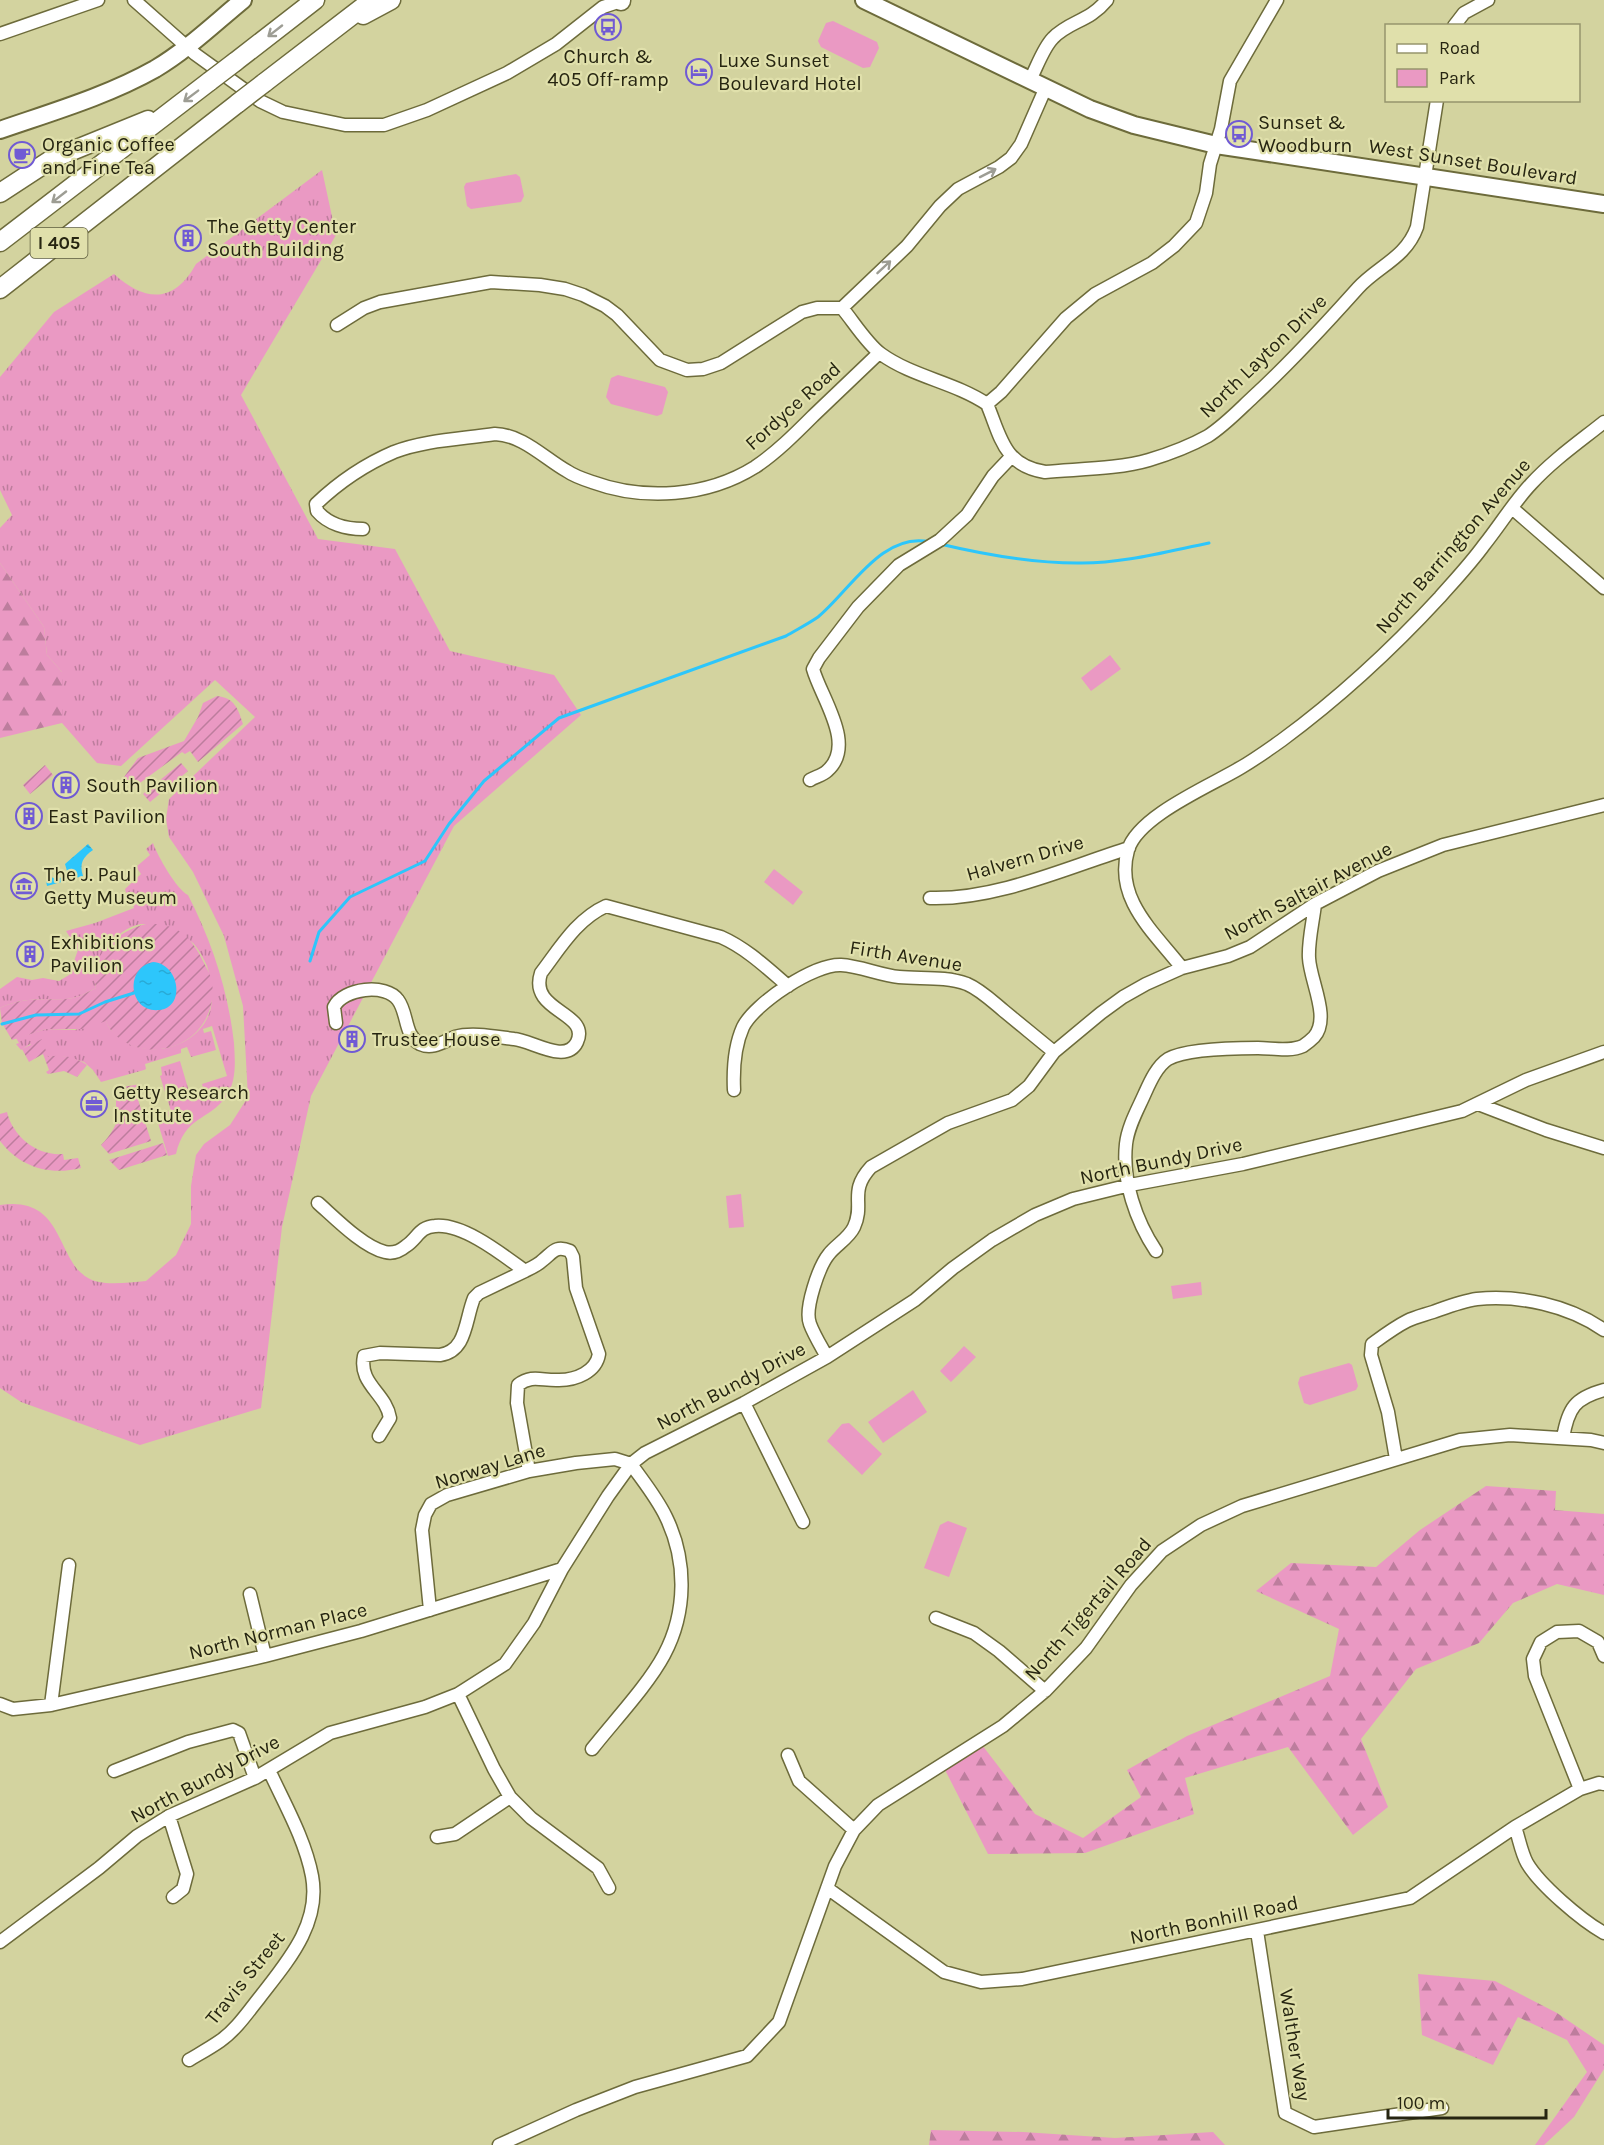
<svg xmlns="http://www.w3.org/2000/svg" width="1604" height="2145" font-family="Karla,sans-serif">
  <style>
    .grass { fill: url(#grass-tufts) }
    .forest { fill: url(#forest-firs) }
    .park { fill: #ea99c3 }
    .garden { fill: url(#garden-furrows) }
    .water { fill: url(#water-ripples) }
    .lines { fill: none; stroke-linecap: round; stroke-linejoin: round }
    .stream { stroke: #2dc6fb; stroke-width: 3 }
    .minor-casing { stroke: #6d6b3b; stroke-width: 15 }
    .major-casing { stroke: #6d6b3b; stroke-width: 20 }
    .highway-casing { stroke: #6d6b3b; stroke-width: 21 }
    .minor { stroke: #fff; stroke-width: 12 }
    .major { stroke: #fff; stroke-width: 16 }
    .highway { stroke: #fff; stroke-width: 18 }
    .highway-bridge-casing { stroke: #6d6b3b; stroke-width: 21; stroke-linecap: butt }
    .highway-bridge { stroke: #fff; stroke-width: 18 }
    .oneway { stroke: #9d9d94 }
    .labels { text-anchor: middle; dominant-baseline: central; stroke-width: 4.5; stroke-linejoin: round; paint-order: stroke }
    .shield { fill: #e0e0ab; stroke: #5e5d3f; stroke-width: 1.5 }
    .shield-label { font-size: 18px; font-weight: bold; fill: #262511 }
    .poi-label { font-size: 20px; fill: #262511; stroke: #e0e0ab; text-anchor: start }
    .street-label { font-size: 20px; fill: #262511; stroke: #e0e0ab }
  </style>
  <defs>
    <pattern id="grass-tufts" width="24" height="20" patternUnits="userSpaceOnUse" patternTransform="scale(1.5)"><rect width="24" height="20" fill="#ea99c3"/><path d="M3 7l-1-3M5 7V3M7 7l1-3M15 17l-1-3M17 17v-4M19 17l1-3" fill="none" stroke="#bd7d9d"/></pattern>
    <pattern id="forest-firs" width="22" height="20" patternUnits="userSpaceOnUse" patternTransform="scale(1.5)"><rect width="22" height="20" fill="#ea99c3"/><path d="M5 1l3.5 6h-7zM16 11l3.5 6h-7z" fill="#bd7d9d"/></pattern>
    <pattern id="garden-furrows" width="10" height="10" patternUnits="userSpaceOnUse" patternTransform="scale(1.5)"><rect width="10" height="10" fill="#ea99c3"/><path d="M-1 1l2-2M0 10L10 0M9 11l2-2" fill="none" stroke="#bd7d9d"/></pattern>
    <pattern id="water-ripples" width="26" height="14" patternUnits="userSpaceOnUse" patternTransform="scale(1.5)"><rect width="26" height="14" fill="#2dc6fb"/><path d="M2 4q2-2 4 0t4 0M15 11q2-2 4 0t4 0" fill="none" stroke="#28aad6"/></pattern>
  </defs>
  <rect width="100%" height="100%" fill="#d3d39f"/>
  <path class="grass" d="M322 170 336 235 241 395 318 539 395 549 450 651 554 675 581 715 454 826 311 1096 282 1227 261 1408 140 1445 21 1402 0 1388V1205C71 1194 53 1273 99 1282 113 1285 132 1282 146 1281L176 1255 191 1224V1186L196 1155 204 1144 230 1125 248 1097 243 1006 224 936 193 872 169 837 166 819 169 799 255 717 215 680 121 766 97 763 62 723V672L47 655 44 627 0 563V528L12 515 0 490V377L54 312 114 274C145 302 174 304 196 264Z
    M153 843C157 855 177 890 188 895 212 942 228 990 234 1043 235 1061 237 1081 226 1097 208 1121 185 1116 176 1154L168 1156 158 1123 170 1120 167 1112 171 1111 160 1076 162 1075 161 1067 180 1061 190 1095 204 1091 202 1084 227 1076 212 1026 203 1029 204 1033 211 1031 216 1050 191 1057 187 1047 181 1049V1053L145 1064 146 1069 144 1070 101 1082 93 1070 84 1062 63 1056 48 1057 30 1044 21 1050 16 1044 19 1043 16 1038 46 1029 75 1030 106 1020C108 1029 113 1032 120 1038 149 1061 199 1047 210 1011 213 1002 211 993 210 984 209 978 209 971 207 966 204 959 198 948 193 943 188 938 153 924 146 924 119 922 89 964 96 988 86 993 76 999 65 999 41 1000 23 997 0 1008V989L17 977 32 980 43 978 59 981 69 975 78 950 66 931 95 923 134 908 132 901 129 902 125 889 141 874 136 867 150 855 146 849Z"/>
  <path class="forest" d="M0 563 44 627 47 655 62 672V723L0 738Z
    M1486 1486 1556 1491 1555 1510 1604 1514V1595L1557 1584 1513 1603 1479 1643 1416 1669 1361 1739 1388 1807 1353 1835 1288 1747 1185 1778 1194 1814 1085 1853 988 1854 942 1764 979 1741 1035 1814 1083 1838 1141 1797 1127 1770 1187 1736 1330 1676 1339 1629 1256 1591 1291 1563 1376 1567 1420 1530Z
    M1418 1974 1495 1981 1557 2013 1604 2045V2069L1574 2117 1544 2145H1535L1587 2072 1567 2040 1518 2017 1493 2065 1422 2035Z
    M931 2130 1023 2132 1115 2138 1213 2132 1225 2145H929Z"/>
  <path class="park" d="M833 21 877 42 879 48 870 67 863 68 821 47 818 41 826 23Z
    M516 174 520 177 524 196 521 202 471 209 467 206 464 187 466 183Z
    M618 375 665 387 668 392 662 414 657 416 611 404 606 397 611 378Z
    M1110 655 1121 669 1091 691 1081 678Z
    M774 869 803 892 793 905 764 882Z
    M741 1194 744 1227 729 1228 726 1196Z
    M1201 1282 1202 1295 1173 1299 1171 1286Z
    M964 1346 976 1357 951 1382 940 1371Z
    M1349 1363 1352 1365 1358 1386 1356 1390 1310 1405 1304 1403 1298 1383 1300 1377Z
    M913 1390 927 1412 883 1443 868 1422Z
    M849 1423 882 1454 862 1475 827 1441 842 1424Z
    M948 1521 967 1528 949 1577 924 1568 940 1525Z"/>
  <path class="garden" d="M217 696C235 698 238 709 243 724L198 762 190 751 185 754 182 752 133 788 124 777 138 758 184 741 198 717 203 703Z
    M181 763 188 771 150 802 143 794Z
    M45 765 53 775 30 794 23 785Z
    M146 924C173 922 189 934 201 957 205 966 210 972 212 982 218 1024 182 1057 140 1048 126 1045 110 1034 106 1021L83 1029H46L12 1040 2 1023 0 1008C23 997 41 1000 65 999 76 999 86 993 96 988 88 956 117 931 146 924Z
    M42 1039 48 1057C61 1054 75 1057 87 1065L77 1077 64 1071 48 1074 46 1072 49 1070 43 1054 29 1062 22 1049Z
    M141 1084 142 1088 135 1090 151 1141 109 1154 101 1145C111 1135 118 1123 120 1110L116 1109V1088Z
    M7 1112C13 1137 37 1156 63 1154L64 1160 78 1158 81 1168C49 1176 20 1167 0 1141V1114Z
    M163 1143 167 1155 119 1170 109 1160Z"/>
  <path class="water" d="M88 844 93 850C83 857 79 863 83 876L47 886 46 881 51 877 56 879 63 877 67 871 65 864Z
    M153 962C180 964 186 1008 159 1010 129 1013 124 968 153 962Z"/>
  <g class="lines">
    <path class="stream" d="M940 544C982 554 1033 563 1077 563 1121 564 1165 552 1209 543
      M310 961 319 932 350 897 425 861 449 824 484 781 559 718 786 636C796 630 808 624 818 617 849 592 882 531 930 542
      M2 1024 36 1015 79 1014 105 1002 134 993"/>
    <defs>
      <path id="minor" d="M134 0 195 54 260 101 283 112 345 125H384L427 110 507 73 556 44 603 7 621 1
        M1454 26 1464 13 1488 0
        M0 34 98 0
        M1030 80C1037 67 1043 48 1053 38 1069 21 1089 22 1107 0
        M842 308C853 321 867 344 881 354 913 377 954 382 987 404
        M337 325 364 308 380 302 491 282 540 285 565 289 583 295 605 306 617 315 660 360 687 370 703 369 721 363 802 312 817 308H842L907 246 940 206 958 189 999 167 1011 158 1021 144 1046 87
        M987 404C1001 437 1003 465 1045 472 1076 469 1119 469 1149 460 1169 454 1190 446 1208 436 1225 425 1239 410 1253 397 1290 363 1324 326 1358 288 1378 266 1406 258 1417 227L1437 100
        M987 404 1001 392 1066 318 1095 294 1152 263 1174 246 1196 223 1206 193 1210 164 1221 129 1230 81 1277 0
        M1512 508 1604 588
        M363 529C346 529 328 524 317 511L316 504C338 483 366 464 394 452 425 440 462 439 495 434 523 435 544 458 567 471 574 476 583 479 592 482 644 501 707 497 755 467 776 453 795 434 813 416 835 395 857 374 879 353
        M810 780C815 777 823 775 827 771 857 745 821 698 813 669L819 658 858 607 899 565 940 540 967 515 993 476 1011 457
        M930 898C996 900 1066 868 1129 848
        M1182 968C1154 932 1114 899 1128 850 1138 816 1210 786 1240 768 1254 760 1268 750 1282 740 1339 698 1392 649 1440 597 1455 580 1471 563 1484 545 1500 525 1514 502 1531 484 1553 460 1579 442 1604 422
        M336 1023 334 1007C343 988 386 983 398 1000 408 1013 404 1036 420 1044 433 1050 444 1041 455 1037 472 1032 497 1037 514 1039 531 1040 566 1065 577 1042 591 1012 528 1012 541 973 560 948 577 919 606 906L721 937C746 948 767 968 788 986
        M734 1090C733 1068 734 1047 743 1027 755 1003 814 964 841 965 860 966 880 975 899 977 922 979 945 976 967 984 981 990 993 1002 1004 1011 1021 1025 1037 1038 1054 1052
        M1478 1104 1546 1130 1604 1148
        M318 1203C334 1217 363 1247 385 1252 393 1254 400 1251 406 1246 418 1238 419 1227 435 1226 463 1223 503 1255 525 1271 531 1268 538 1265 543 1260 553 1252 556 1245 570 1251L573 1257 576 1288 599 1354C596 1372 576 1380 559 1380 542 1381 532 1374 518 1385L517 1403 529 1471
        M1156 1251C1136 1221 1122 1181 1126 1144 1128 1126 1138 1109 1145 1093 1150 1082 1157 1066 1168 1059 1186 1049 1236 1048 1258 1048 1272 1048 1290 1052 1303 1046 1306 1044 1311 1040 1314 1037 1331 1018 1310 981 1309 958 1308 941 1313 922 1315 904
        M827 1357C821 1346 814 1335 810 1324 804 1309 819 1266 829 1254 836 1245 849 1238 854 1227 865 1203 848 1192 871 1167L948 1123 1012 1100 1029 1086 1054 1052 1101 1013 1123 997 1146 984 1182 968 1228 956 1250 947 1315 904 1378 871 1443 845 1604 805
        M744 1403 803 1522
        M379 1436 390 1418C386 1393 358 1384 364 1356L380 1353 440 1355C467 1351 465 1320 474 1298L479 1293 525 1271
        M1563 1438C1568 1408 1575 1398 1604 1390
        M1396 1459 1388 1412 1371 1355 1372 1344C1383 1336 1395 1327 1407 1321 1415 1317 1424 1315 1433 1312 1447 1307 1462 1301 1477 1299 1520 1295 1568 1305 1604 1330
        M250 1594 265 1656
        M430 1610 422 1530 425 1515 431 1504 447 1495 529 1471 576 1463 615 1459 631 1464C643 1481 657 1498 666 1517 687 1560 687 1612 664 1655 648 1685 614 1721 592 1749
        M936 1618 974 1633 999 1651 1045 1691
        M458 1694 494 1769 510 1797 531 1818 598 1868 609 1888
        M0 1704 13 1709 51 1705 265 1656 361 1631 562 1569
        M51 1705 69 1565
        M788 1755 799 1781 854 1830
        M114 1771 188 1742 233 1730 239 1733 255 1778
        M1580 1789 1535 1676 1533 1659 1541 1642 1557 1632 1579 1631 1598 1642 1604 1656
        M169 1816 187 1874 183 1889 173 1897
        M1515 1827C1519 1838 1521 1852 1527 1863 1540 1885 1581 1920 1604 1933
        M437 1837 455 1834 510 1797
        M827 1888 944 1972 981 1982 1022 1979 1410 1898 1515 1827 1580 1789 1599 1783 1604 1784
        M1257 1931 1285 2113 1314 2127 1442 2108
        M0 1942 99 1868 137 1836 169 1816 255 1778 330 1733 425 1707 458 1694 505 1664 534 1623 562 1569 608 1496 631 1464 645 1453 744 1403 827 1357 915 1300 953 1268 992 1240 1035 1215 1073 1199 1130 1185 1243 1164 1462 1111 1526 1080 1604 1052
        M189 2060C199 2054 210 2048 220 2041 236 2030 248 2012 260 1997 287 1962 321 1924 312 1876 305 1839 284 1803 269 1770
        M499 2145 576 2110 635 2087 747 2056 779 2022 835 1866 854 1830 878 1805 1003 1726 1045 1691 1086 1648 1131 1585 1162 1551 1201 1525 1242 1506 1460 1440 1510 1435 1591 1440 1604 1443"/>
      <path id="major" d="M864 0 1090 109 1134 125 1216 145 1604 204
        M0 130C52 112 107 96 155 69 187 50 215 23 243 0"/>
      <path id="highway" d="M621 0V1
        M363 15 391 0
        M235 62 315 0
        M264 83 372 0
        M0 193 52 159 148 120
        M0 242 210 81
        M0 289 238 103"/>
    </defs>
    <use href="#minor" class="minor-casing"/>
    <use href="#major" class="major-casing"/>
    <use href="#highway" class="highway-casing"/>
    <use href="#minor" class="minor"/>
    <use href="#major" class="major"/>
    <use href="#highway" class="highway"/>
    <defs>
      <path id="highway-bridge" d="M210 81 235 62
        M238 103 264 83"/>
    </defs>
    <use href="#highway-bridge" class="highway-bridge-casing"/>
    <use href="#highway-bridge" class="highway-bridge"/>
  </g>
  <defs><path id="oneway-shaft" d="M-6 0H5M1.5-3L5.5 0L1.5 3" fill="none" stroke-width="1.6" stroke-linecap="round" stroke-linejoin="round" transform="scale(1.5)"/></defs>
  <g class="oneway">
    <use href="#oneway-shaft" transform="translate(275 31) rotate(142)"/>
    <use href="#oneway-shaft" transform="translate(191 96) rotate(143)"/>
    <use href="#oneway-shaft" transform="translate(988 173) rotate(-27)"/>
    <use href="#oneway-shaft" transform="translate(59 197) rotate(142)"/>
    <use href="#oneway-shaft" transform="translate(884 267) rotate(-43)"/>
  </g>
  <defs>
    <symbol id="bus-ring" viewBox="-11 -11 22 22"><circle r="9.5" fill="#e0e0ab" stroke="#705ad4" stroke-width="1.5"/><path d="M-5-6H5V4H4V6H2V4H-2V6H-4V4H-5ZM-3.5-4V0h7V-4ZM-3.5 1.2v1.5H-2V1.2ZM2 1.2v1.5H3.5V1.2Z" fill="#705ad4"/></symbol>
    <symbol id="hotel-ring" viewBox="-11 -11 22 22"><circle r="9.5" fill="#e0e0ab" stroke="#705ad4" stroke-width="1.5"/><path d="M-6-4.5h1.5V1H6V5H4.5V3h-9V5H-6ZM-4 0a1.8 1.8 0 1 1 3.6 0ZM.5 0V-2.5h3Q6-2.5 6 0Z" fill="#705ad4"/></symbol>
    <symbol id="cafe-ring" viewBox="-11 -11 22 22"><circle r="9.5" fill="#e0e0ab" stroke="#705ad4" stroke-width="1.5"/><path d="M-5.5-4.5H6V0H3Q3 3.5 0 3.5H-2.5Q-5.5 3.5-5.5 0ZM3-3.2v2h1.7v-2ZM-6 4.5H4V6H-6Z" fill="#705ad4"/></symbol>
    <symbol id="building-ring" viewBox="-11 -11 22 22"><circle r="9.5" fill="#e0e0ab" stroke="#705ad4" stroke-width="1.5"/><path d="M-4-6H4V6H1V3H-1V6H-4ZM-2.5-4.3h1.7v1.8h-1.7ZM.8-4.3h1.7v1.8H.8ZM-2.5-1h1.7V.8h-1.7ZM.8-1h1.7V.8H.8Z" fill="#705ad4"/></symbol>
    <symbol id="museum-ring" viewBox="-11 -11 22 22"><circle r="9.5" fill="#e0e0ab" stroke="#705ad4" stroke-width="1.5"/><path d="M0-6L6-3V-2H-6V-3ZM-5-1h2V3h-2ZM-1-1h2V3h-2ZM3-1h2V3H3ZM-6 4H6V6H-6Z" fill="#705ad4"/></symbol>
    <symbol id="office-ring" viewBox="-11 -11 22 22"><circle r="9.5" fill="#e0e0ab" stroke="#705ad4" stroke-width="1.5"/><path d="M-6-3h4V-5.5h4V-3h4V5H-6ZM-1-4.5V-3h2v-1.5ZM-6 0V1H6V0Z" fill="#705ad4"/></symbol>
  </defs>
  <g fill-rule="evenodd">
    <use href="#bus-ring" x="593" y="12" width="30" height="30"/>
    <use href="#hotel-ring" x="684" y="57" width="30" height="30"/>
    <use href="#bus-ring" x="1224" y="119" width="30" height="30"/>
    <use href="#cafe-ring" x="7" y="140" width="30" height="30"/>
    <use href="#building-ring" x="173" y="223" width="30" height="30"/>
    <use href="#building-ring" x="51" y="770" width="30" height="30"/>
    <use href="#building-ring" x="14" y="801" width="30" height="30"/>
    <use href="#museum-ring" x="9" y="871" width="30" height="30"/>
    <use href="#building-ring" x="15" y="939" width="30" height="30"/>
    <use href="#building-ring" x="337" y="1024" width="30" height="30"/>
    <use href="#office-ring" x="79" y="1089" width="30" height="30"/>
  </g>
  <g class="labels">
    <rect class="shield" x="30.5" y="228" width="57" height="30" rx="4.5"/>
    <g class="shield-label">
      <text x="59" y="243">I 405</text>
    </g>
    <g class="poi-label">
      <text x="608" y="56" text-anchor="middle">Church &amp;<tspan x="608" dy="23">405 Off-ramp</tspan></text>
      <text x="718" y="60">Luxe Sunset<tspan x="718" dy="23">Boulevard Hotel</tspan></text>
      <text x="1258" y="122">Sunset &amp;<tspan x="1258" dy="23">Woodburn</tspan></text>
      <text x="42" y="144">Organic Coffee<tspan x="42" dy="23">and Fine Tea</tspan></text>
      <text x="207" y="226">The Getty Center<tspan x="207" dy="23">South Building</tspan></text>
      <text x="86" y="785">South Pavilion</text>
      <text x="48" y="816">East Pavilion</text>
      <text x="44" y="874">The J. Paul<tspan x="44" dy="23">Getty Museum</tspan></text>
      <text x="50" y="942">Exhibitions<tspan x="50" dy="23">Pavilion</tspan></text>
      <text x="372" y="1039">Trustee House</text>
      <text x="113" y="1092">Getty Research<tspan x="113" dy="23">Institute</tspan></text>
    </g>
    <g class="street-label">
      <text transform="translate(1473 162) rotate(9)">West Sunset Boulevard</text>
      <text transform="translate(1263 356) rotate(-44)">North Layton Drive</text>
      <text transform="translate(793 406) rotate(-42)">Fordyce Road</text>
      <text transform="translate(1453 546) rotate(-49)">North Barrington Avenue</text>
      <text transform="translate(1025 858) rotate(-16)">Halvern Drive</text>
      <text transform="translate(1308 891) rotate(-28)">North Saltair Avenue</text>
      <text transform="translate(906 956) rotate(9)">Firth Avenue</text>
      <text transform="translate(1161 1161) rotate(-12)">North Bundy Drive</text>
      <text transform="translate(731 1386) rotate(-28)">North Bundy Drive</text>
      <text transform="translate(490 1466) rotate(-17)">Norway Lane</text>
      <text transform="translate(1088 1609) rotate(-49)">North Tigertail Road</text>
      <text transform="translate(278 1631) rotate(-14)">North Norman Place</text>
      <text transform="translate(205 1779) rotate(-28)">North Bundy Drive</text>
      <text transform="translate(1214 1920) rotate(-12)">North Bonhill Road</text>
      <text transform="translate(245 1978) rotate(-51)">Travis Street</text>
      <text transform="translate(1295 2045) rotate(81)">Walther Way</text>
    </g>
  </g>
  <rect x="1385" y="24" width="195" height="78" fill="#e0e0ab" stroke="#96956d" stroke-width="1.5"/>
  <rect x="1397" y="44" width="30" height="9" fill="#ffffff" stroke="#96956d" stroke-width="1.5"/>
  <text x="1439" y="54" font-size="18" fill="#262511">Road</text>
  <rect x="1397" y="69" width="30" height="18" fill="#ea99c3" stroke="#96956d" stroke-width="1.5"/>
  <text x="1439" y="84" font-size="18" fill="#262511">Park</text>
  <path d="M1388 2109v9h158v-9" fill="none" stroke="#262511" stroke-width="3"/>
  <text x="1397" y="2109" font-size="18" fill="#262511" stroke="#e0e0ab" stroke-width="4.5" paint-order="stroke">100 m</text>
</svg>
